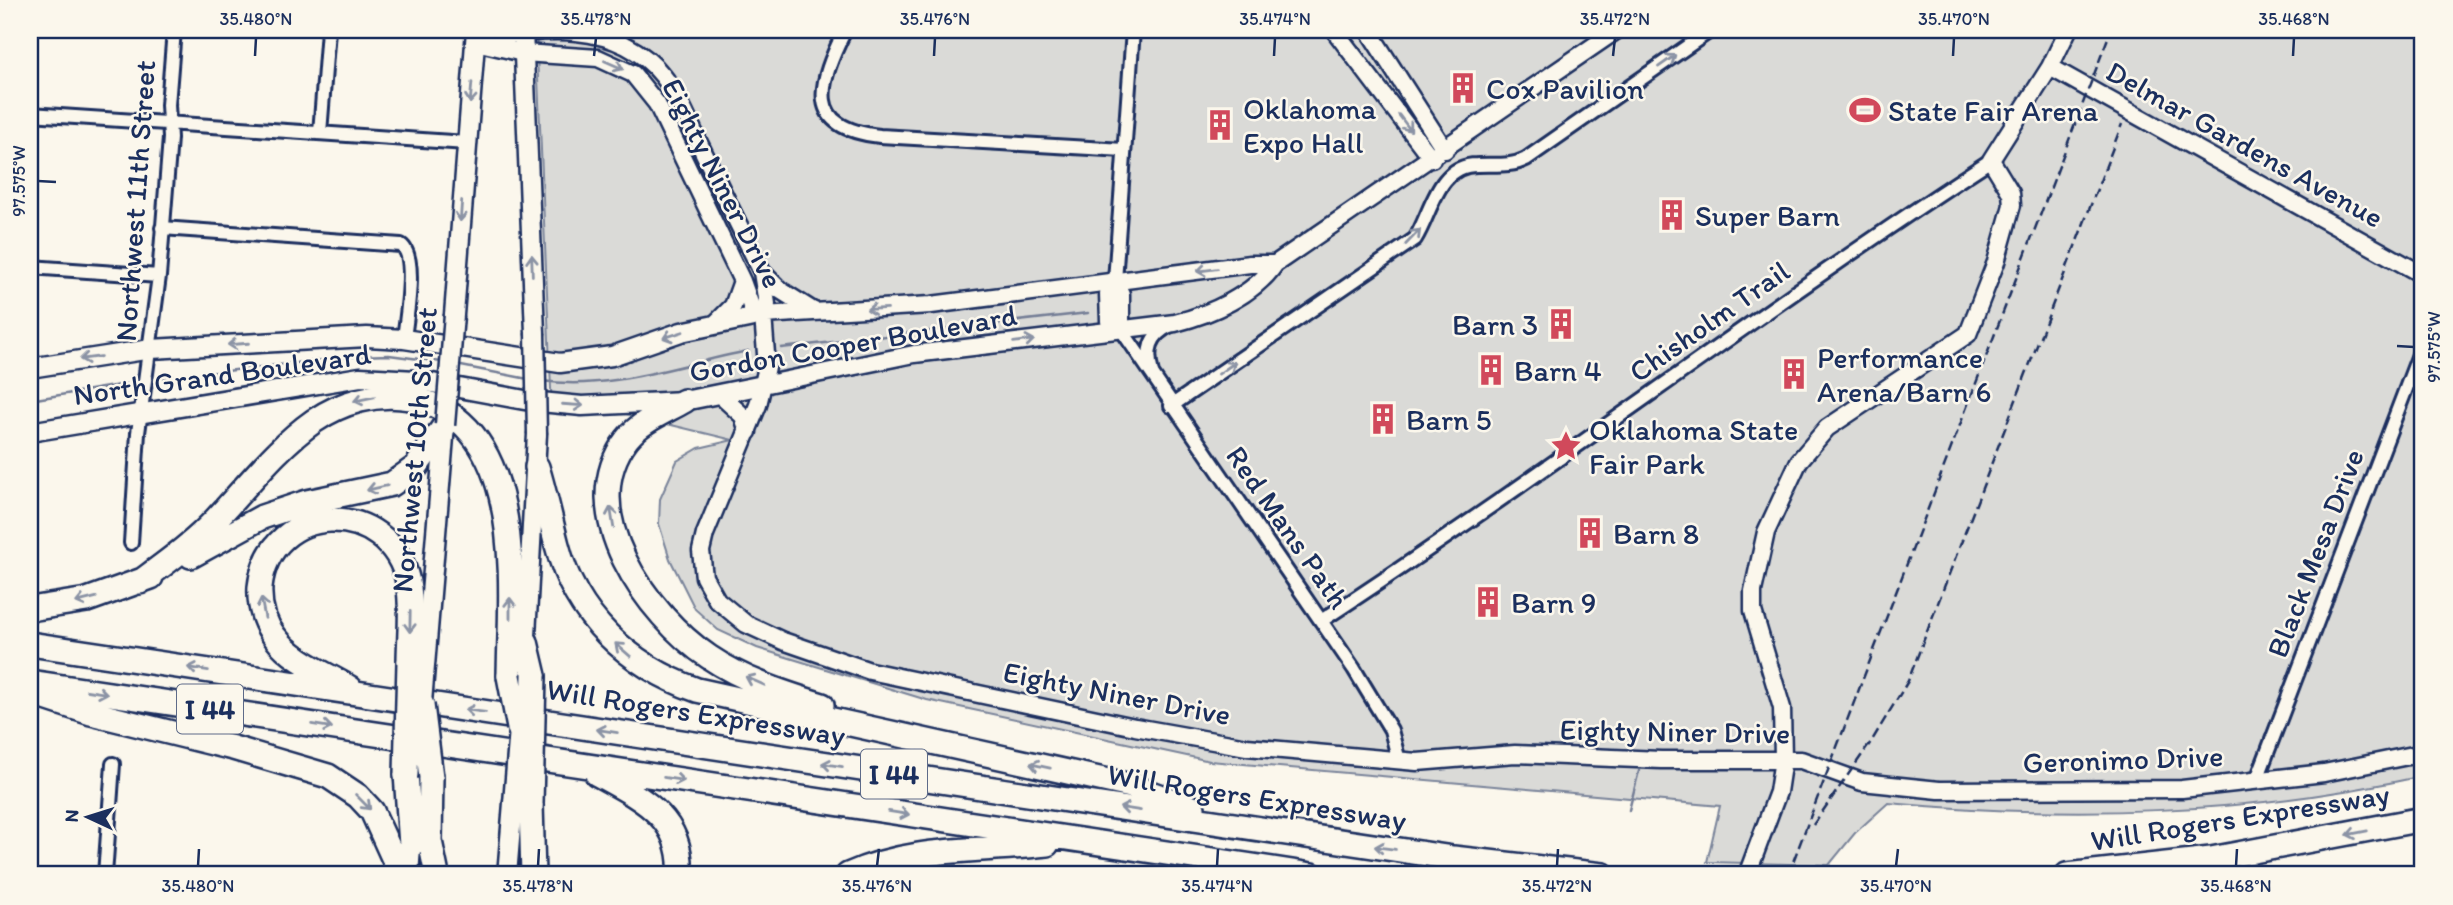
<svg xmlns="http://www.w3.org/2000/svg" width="2453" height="905" font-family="Itim,sans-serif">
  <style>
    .green { fill: #dadad7; stroke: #7a849a; stroke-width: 2 }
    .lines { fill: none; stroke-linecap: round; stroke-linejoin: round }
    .stream { stroke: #747e96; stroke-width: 2.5 }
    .minor-casing { stroke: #1b2f5e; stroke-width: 18 }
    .tertiary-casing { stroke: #1b2f5e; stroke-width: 21 }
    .secondary-casing { stroke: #1b2f5e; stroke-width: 23 }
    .motorway-casing { stroke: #1b2f5e; stroke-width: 28 }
    .minor { stroke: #fbf7ec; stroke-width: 12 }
    .tertiary { stroke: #fbf7ec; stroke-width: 16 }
    .secondary { stroke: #fbf7ec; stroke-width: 18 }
    .motorway { stroke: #fbf7ec; stroke-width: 23 }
    .rail { stroke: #1b2f5e; stroke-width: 2.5; stroke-dasharray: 10 5; stroke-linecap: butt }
    .secondary-bridge-casing { stroke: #1b2f5e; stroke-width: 23; stroke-linecap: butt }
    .motorway-bridge-casing { stroke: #1b2f5e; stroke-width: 28; stroke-linecap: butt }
    .secondary-bridge { stroke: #fbf7ec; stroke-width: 18 }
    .motorway-bridge { stroke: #fbf7ec; stroke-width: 23 }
    .oneway { stroke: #8b93a5 }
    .ticks { fill: none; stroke: #1b2f5e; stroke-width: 2.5 }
    .labels { text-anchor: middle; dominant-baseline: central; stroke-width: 5; stroke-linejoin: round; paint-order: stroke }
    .shield { fill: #fbf7ec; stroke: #5e6b89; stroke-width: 2 }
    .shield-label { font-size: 28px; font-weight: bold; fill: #1b2f5e }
    .poi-label { font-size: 30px; fill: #1b2f5e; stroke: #fbf7ec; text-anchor: start }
    .street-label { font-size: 30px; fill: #1b2f5e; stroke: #fbf7ec }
    .neatline { fill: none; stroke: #1b2f5e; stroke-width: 2.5 }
    .ticks-label { font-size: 18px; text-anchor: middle; fill: #1b2f5e }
  </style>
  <rect width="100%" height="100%" fill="#fbf7ec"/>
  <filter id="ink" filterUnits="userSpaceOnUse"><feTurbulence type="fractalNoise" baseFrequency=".0143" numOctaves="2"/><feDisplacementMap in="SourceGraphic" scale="14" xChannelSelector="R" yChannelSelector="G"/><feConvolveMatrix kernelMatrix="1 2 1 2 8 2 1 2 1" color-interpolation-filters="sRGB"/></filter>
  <g filter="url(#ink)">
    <path class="green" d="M536 30H2423V776C2246 815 2068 819 1888 803L1855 833 1829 865 1707 862 1720 806 1210 761 927 700 757 648 718 630 695 609 670 559 659 524 660 499 677 461 699 448 733 440 622 413H552Z"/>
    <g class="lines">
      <path class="stream" d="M781 348 1088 313
        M456 365 528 379
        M164 378 358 356 389 355 442 362
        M541 381C613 391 679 364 748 351
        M30 400 126 384
        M1629 810 1639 771"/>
      <defs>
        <path id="minor" d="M845 30C819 83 803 128 880 136L1124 150
          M30 114 467 143
          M320 133 328 30
          M162 228 401 245C418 256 406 319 404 339
          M30 267 159 276
          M1115 281 1133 30
          M1121 329 1354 669 1391 730 1399 761
          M1152 373C1146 351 1149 335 1171 325
          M1171 406 1415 239C1432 212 1437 165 1477 165 1493 164 1511 167 1526 159L1711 30
          M131 543 138 433 159 276 170 138 168 105 174 30
          M1321 621C1548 473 1763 308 1991 160
          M2256 782 2423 344
          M105 875 113 764"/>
        <path id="tertiary" d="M1334 30 1432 159
          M1368 30 1445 150
          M476 42C539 27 618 19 663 76 680 97 689 123 701 147 721 189 741 230 762 272L767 304 763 315 767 367 758 405 705 534 701 551 704 577 717 600 746 624 783 641 870 671 1135 727 1247 747 1417 762 1515 754 1661 760H1801L1862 782 1939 790 2182 789 2324 773 2423 753
          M480 43 523 53 598 58 633 74 657 104 742 281 751 306 763 315
          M2050 67 2423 275
          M762 272 780 290 815 312
          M1115 281 1108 294 1109 321 1121 329
          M1115 281 1121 294V329
          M763 315 931 305 1250 264H1275
          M716 323 733 306 742 281
          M763 385 914 354 1175 323C1211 314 1254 295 1275 264L1617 30
          M719 394 743 416 748 432
          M1747 875 1778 792 1783 759 1782 708 1753 611V591L1766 532 1799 461 1827 428 1968 334 1996 262 2012 205 2011 193 1991 160 2050 67 2068 30"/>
        <path id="secondary" d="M523 30 535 333
          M454 315 476 30
          M30 368 151 349 367 337 404 339 560 363 612 356 681 332 763 315
          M30 432 360 377 416 380 530 401 582 406 684 401 763 385
          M525 654 537 434
          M425 666 445 425
          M409 875 412 833
          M507 875 513 803"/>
        <path id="motorway" d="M684 401C665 412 641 421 627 439 572 511 648 616 709 657 743 680 783 693 822 705
          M537 467C545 493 550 518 557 545 575 616 629 666 697 690L1131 786 1193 808
          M191 556 262 517 307 502 392 484 416 467 445 425
          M140 582C167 562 194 543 217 518 248 485 277 447 314 421 342 402 376 392 410 398 529 421 510 587 509 676
          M30 609 87 600 151 577
          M526 642 534 676
          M30 644 1453 858 1603 875
          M30 682 1312 875
          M350 688C325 673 293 661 275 637 264 623 259 605 260 587 269 500 390 497 408 582 413 608 409 636 409 662
          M30 693 91 713 233 748 328 776 358 796 372 811 401 875
          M406 774 411 845
          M597 774C641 798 684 818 680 875
          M431 777 430 841 437 875
          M531 804 533 875
          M848 875C912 846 979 852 1047 844
          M2067 875 2211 859 2423 819"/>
      </defs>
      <use href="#minor" class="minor-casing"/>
      <use href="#tertiary" class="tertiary-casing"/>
      <use href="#secondary" class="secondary-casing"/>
      <use href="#motorway" class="motorway-casing"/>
      <use href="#minor" class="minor"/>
      <use href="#tertiary" class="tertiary"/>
      <use href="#secondary" class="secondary"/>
      <use href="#motorway" class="motorway"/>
      <path class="rail" d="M1813 825 1871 742 1908 681 2122 124
        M1788 875 2111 30"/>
      <defs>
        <path id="secondary-bridge" d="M535 333 537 434
          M445 425 454 315
          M421 715 425 666
          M513 803 520 716"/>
        <path id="motorway-bridge" d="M509 676 519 728
          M422 705 431 777
          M406 774 409 662
          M531 804 534 676"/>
      </defs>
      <use href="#secondary-bridge" class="secondary-bridge-casing"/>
      <use href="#motorway-bridge" class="motorway-bridge-casing"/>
      <use href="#secondary-bridge" class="secondary-bridge"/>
      <use href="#motorway-bridge" class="motorway-bridge"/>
    </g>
    <defs><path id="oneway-shaft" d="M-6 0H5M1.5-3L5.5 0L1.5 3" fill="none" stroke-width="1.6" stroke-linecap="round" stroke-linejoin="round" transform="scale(1.75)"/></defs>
    <g class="oneway">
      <use href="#oneway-shaft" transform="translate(1667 61) rotate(-35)"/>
      <use href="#oneway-shaft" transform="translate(614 65) rotate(24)"/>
      <use href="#oneway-shaft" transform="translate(471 93) rotate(95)"/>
      <use href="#oneway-shaft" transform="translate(1405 123) rotate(53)"/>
      <use href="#oneway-shaft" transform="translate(461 211) rotate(94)"/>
      <use href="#oneway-shaft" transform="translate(1413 237) rotate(-46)"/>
      <use href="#oneway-shaft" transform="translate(532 265) rotate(-92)"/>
      <use href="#oneway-shaft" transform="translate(1207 270) rotate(173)"/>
      <use href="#oneway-shaft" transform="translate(877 309) rotate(177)"/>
      <use href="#oneway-shaft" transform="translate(673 335) rotate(162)"/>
      <use href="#oneway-shaft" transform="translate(1024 341) rotate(-7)"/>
      <use href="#oneway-shaft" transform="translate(238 344) rotate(176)"/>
      <use href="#oneway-shaft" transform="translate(90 358) rotate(172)"/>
      <use href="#oneway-shaft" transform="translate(1227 368) rotate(-35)"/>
      <use href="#oneway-shaft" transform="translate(364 399) rotate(168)"/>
      <use href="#oneway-shaft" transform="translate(573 405) rotate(4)"/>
      <use href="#oneway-shaft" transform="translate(377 488) rotate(167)"/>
      <use href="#oneway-shaft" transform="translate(612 517) rotate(-99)"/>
      <use href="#oneway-shaft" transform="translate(86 600) rotate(166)"/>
      <use href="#oneway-shaft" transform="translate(263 608) rotate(-101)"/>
      <use href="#oneway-shaft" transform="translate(510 608) rotate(-90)"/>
      <use href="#oneway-shaft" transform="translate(410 622) rotate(91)"/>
      <use href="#oneway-shaft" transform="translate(623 650) rotate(-139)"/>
      <use href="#oneway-shaft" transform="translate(198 669) rotate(-171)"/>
      <use href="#oneway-shaft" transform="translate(755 681) rotate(-156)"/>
      <use href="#oneway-shaft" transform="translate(97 692) rotate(9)"/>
      <use href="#oneway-shaft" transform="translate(475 711) rotate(-172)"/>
      <use href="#oneway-shaft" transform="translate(322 726) rotate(9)"/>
      <use href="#oneway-shaft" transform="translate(607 731) rotate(-171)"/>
      <use href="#oneway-shaft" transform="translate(832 765) rotate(-171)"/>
      <use href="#oneway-shaft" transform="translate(1040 766) rotate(-168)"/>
      <use href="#oneway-shaft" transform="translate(674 779) rotate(9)"/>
      <use href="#oneway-shaft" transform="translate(363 802) rotate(45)"/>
      <use href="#oneway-shaft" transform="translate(1130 809) rotate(-171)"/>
      <use href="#oneway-shaft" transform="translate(899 813) rotate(9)"/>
      <use href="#oneway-shaft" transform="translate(2357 833) rotate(169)"/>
      <use href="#oneway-shaft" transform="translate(1385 848) rotate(-172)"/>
    </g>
  </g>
  <path class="ticks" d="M255 56 256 38M594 56 596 38M934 56 935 38M1274 56 1275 38M1613 56 1615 38M1953 56 1954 38M2293 56 2294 38M38 181 56 182M2397 346 2414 347M198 866 199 849M538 866 539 849M877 866 879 849M1217 866 1218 849M1557 866 1558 849M1896 866 1898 849M2236 866 2237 849"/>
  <defs>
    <symbol id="building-bare" viewBox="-9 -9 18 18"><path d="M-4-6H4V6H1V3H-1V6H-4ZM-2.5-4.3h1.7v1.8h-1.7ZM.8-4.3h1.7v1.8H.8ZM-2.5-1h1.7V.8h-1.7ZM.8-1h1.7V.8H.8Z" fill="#d1495b" stroke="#fbf7ec" stroke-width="2.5" paint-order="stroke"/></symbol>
    <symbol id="stadium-bare" viewBox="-9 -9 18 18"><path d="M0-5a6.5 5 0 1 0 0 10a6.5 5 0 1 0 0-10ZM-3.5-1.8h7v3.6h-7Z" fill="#d1495b" stroke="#fbf7ec" stroke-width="2.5" paint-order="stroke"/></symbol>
    <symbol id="sight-bare" viewBox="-9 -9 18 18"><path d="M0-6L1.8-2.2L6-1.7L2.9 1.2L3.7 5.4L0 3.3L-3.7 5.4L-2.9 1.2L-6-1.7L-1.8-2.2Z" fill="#d1495b" stroke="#fbf7ec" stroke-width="2.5" paint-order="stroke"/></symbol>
  </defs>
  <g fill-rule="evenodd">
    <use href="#building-bare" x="1441" y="66" width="44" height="44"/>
    <use href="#stadium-bare" x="1843" y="88" width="44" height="44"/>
    <use href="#building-bare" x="1198" y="103" width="44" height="44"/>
    <use href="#building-bare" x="1650" y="193" width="44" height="44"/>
    <use href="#building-bare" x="1539" y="302" width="44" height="44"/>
    <use href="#building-bare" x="1469" y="348" width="44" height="44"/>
    <use href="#building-bare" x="1772" y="352" width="44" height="44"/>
    <use href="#building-bare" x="1361" y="397" width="44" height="44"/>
    <use href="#sight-bare" x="1544" y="424" width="44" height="44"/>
    <use href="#building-bare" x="1568" y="511" width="44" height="44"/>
    <use href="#building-bare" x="1466" y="580" width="44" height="44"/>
  </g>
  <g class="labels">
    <g class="shield">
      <rect x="177" y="684.5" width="66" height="49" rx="5"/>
      <rect x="861" y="749.5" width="66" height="49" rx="5"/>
    </g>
    <g class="shield-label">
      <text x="210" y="709">I 44</text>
      <text x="894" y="774">I 44</text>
    </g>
    <g class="poi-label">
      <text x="1486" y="88">Cox Pavilion</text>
      <text x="1243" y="108">Oklahoma<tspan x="1243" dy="34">Expo Hall</tspan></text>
      <text x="1888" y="110">State Fair Arena</text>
      <text x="1695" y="215">Super Barn</text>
      <text x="1538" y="324" text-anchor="end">Barn 3</text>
      <text x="1817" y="357">Performance<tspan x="1817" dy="34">Arena/Barn 6</tspan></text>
      <text x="1514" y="370">Barn 4</text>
      <text x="1406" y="419">Barn 5</text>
      <text x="1589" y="429">Oklahoma State<tspan x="1589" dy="34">Fair Park</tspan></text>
      <text x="1613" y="533">Barn 8</text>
      <text x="1511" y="602">Barn 9</text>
    </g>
    <g class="street-label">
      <text transform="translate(2245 144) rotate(29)">Delmar Gardens Avenue</text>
      <text transform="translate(723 183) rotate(63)">Eighty Niner Drive</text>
      <text transform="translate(135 201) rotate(-86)">Northwest 11th Street</text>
      <text transform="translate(1709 321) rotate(-35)">Chisholm Trail</text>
      <text transform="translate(853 343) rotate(-10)">Gordon Cooper Boulevard</text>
      <text transform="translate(222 374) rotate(-8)">North Grand Boulevard</text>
      <text transform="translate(414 450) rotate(-85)">Northwest 10th Street</text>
      <text transform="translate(1288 527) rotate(55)">Red Mans Path</text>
      <text transform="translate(2315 553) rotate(-69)">Black Mesa Drive</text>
      <text transform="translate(1117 693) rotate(11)">Eighty Niner Drive</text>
      <text transform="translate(696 712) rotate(9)">Will Rogers Expressway</text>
      <text transform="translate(1675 731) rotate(1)">Eighty Niner Drive</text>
      <text transform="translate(2123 759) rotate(-2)">Geronimo Drive</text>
      <text transform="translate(1257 797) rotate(9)">Will Rogers Expressway</text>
      <text transform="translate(2240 817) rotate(-9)">Will Rogers Expressway</text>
    </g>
  </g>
  <rect width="2453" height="905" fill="none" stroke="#fbf7ec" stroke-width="77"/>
  <g transform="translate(88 817) rotate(274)" stroke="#fbf7ec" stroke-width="5" paint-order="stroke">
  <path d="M0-5L12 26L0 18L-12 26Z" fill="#1b2f5e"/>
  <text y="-10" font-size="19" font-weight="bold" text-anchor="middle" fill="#1b2f5e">N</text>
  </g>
  <rect x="38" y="38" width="2376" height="828" class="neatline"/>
  <g class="ticks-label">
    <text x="256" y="25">35.480°N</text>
    <text x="596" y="25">35.478°N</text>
    <text x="935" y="25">35.476°N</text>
    <text x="1275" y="25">35.474°N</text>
    <text x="1615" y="25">35.472°N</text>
    <text x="1954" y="25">35.470°N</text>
    <text x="2294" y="25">35.468°N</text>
    <text transform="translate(19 181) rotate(-90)" y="6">97.575°W</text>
    <text transform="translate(2434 347) rotate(-90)" y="6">97.575°W</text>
    <text x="198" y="892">35.480°N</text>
    <text x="538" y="892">35.478°N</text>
    <text x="877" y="892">35.476°N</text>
    <text x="1217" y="892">35.474°N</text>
    <text x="1557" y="892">35.472°N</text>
    <text x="1896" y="892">35.470°N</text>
    <text x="2236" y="892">35.468°N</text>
  </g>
</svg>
